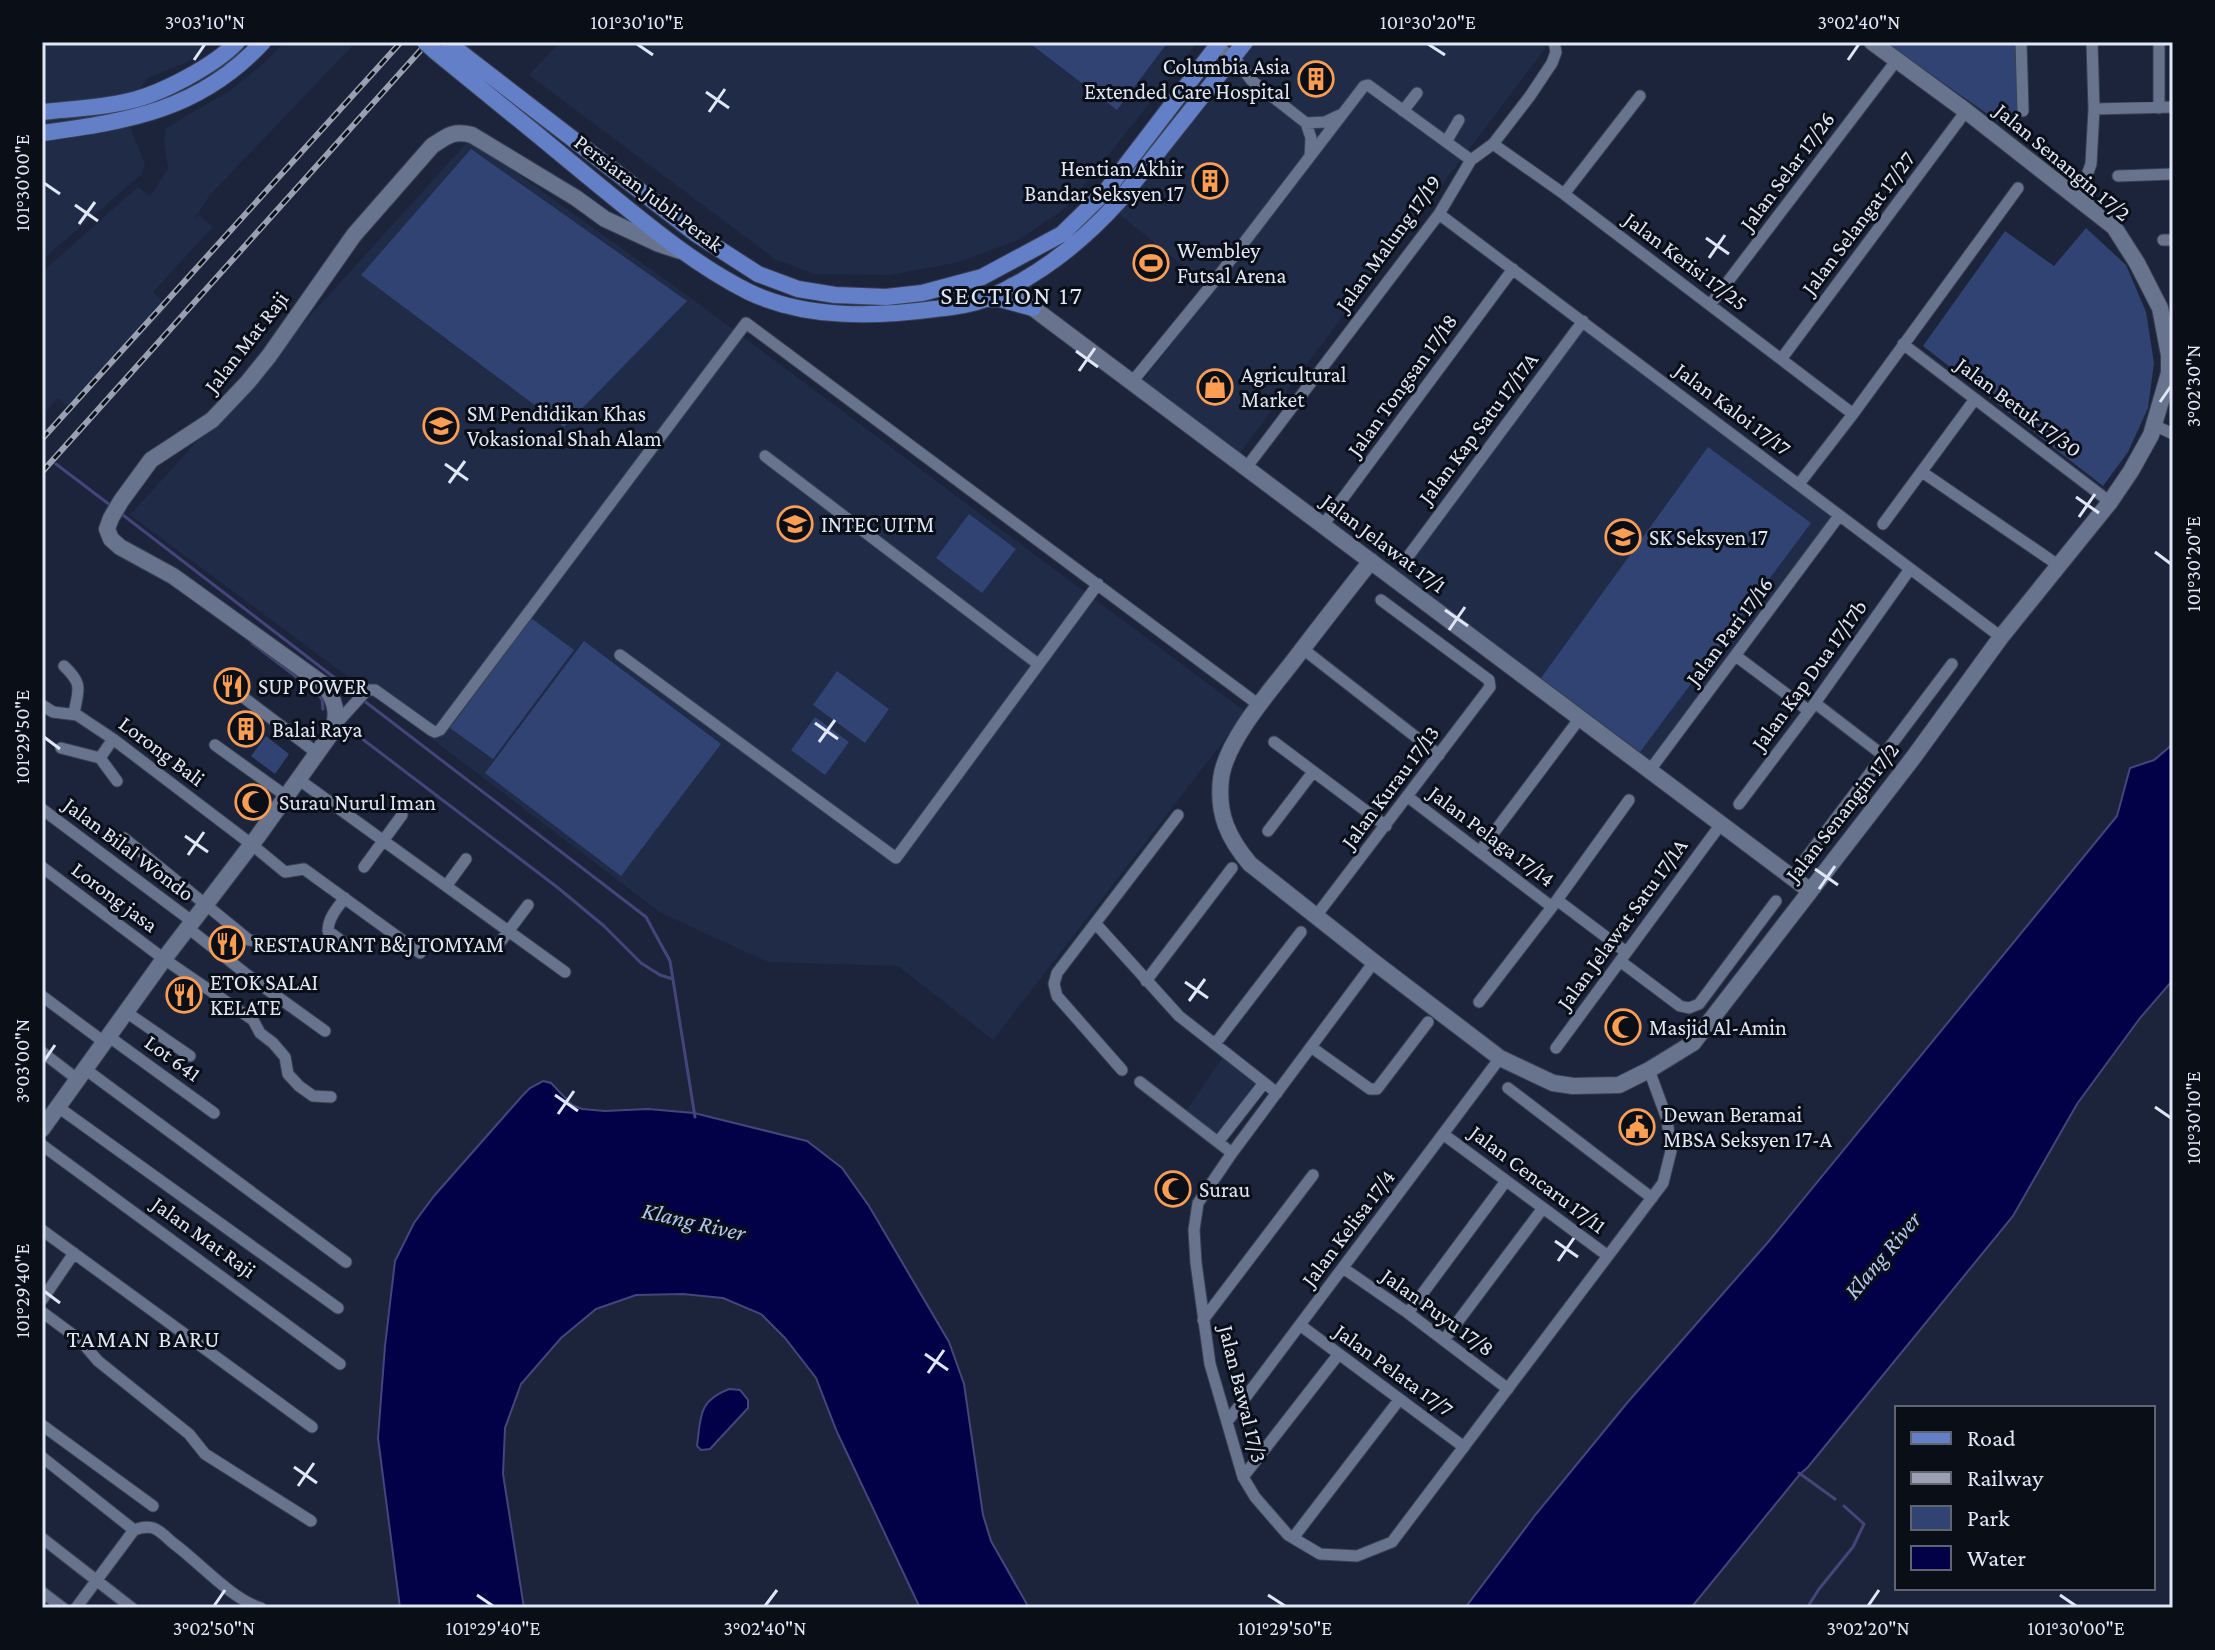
<svg xmlns="http://www.w3.org/2000/svg" width="2215" height="1650" font-family="'Crimson Pro',serif">
  <style>
    .built { fill: #1f2b47 }
    .green { fill: #304372 }
    .water { fill: #020047; stroke: #44457b; stroke-width: 2 }
    .lines { fill: none; stroke-linecap: round; stroke-linejoin: round }
    .stream { stroke: #44457b; stroke-width: 3 }
    .street-casing { stroke: #3a4053; stroke-width: 13 }
    .secondary-casing { stroke: #3a4053; stroke-width: 18 }
    .primary-casing { stroke: #3a4053; stroke-width: 18 }
    .street { stroke: #68748e; stroke-width: 11 }
    .secondary { stroke: #68748e; stroke-width: 16 }
    .primary { stroke: #627fc8; stroke-width: 16 }
    .rail-casing { stroke: #98a0b1; stroke-width: 6 }
    .rail { stroke: #090e17; stroke-width: 3; stroke-dasharray: 9; stroke-linecap: butt }
    .primary-bridge-casing { stroke: #3a4053; stroke-width: 18; stroke-linecap: butt }
    .primary-bridge { stroke: #627fc8; stroke-width: 16 }
    .ticks { fill: none; stroke: #dfe6f5; stroke-width: 3 }
    .labels { text-anchor: middle; dominant-baseline: central; stroke-width: 6; stroke-linejoin: round; paint-order: stroke }
    .poi-label { font-size: 22px; fill: #dfe6f5; stroke: #090e17; text-anchor: start }
    .street-label { font-size: 22px; fill: #dfe6f5; stroke: #090e17 }
    .water-label { font-size: 24px; font-style: italic; fill: #b3c6ef; stroke: #090e17 }
    .neighbourhood-label { font-size: 24px; letter-spacing: 2px; fill: #dfe6f5; stroke: #090e17 }
    .quarter-label { font-size: 26px; letter-spacing: 2px; fill: #dfe6f5; stroke: #090e17 }
    .neatline { fill: none; stroke: #dfe6f5; stroke-width: 3 }
    .ticks-label { font-size: 20px; text-anchor: middle; fill: #dfe6f5 }
  </style>
  <rect width="100%" height="100%" fill="#1b243a"/>
  <path class="built" d="M42 42H211L187 62 148 78 123 109 145 164 142 174 42 260Z
    M285 42H356L210 195 193 221 199 215 213 227 153 292 168 307 71 410 58 398 42 416V272L138 187 150 196 168 169 164 142 166 128 229 91 262 65Z
    M560 42H1198L1067 207 1020 239 960 262 890 275 814 274 775 259 529 75Z
    M1254 42H1546L1547 46 1239 454 1142 382 1213 290 1119 214Z
    M470 139 699 304 1246 712 993 1040 898 966 768 962 661 913 432 739 130 515Z
    M1583 321 1839 516 1650 770 1391 576 1407 558Z
    M1223 1057 1258 1084 1217 1137 1185 1112Z"/>
  <path class="green" d="M1028 42H1168L1117 110Z
    M1885 42H2019L2020 137Z
    M471 149 687 301 564 427 361 275Z
    M2086 228 2126 265 2146 312 2154 363 2148 408 2128 452 2103 486 1923 346 2005 231 2054 266Z
    M1708 447 1811 523 1640 752 1541 678Z
    M969 514 1016 549 982 593 936 558Z
    M531 618 574 650 493 759 450 728Z
    M584 641 721 744 621 876 485 773Z
    M837 671 889 709 865 743 813 705Z
    M815 717 849 742 825 775 791 750Z
    M266 736 289 754 275 774 251 756Z"/>
  <path class="water" d="M2173 744V980L2140 1018 2077 1104 2013 1216 1808 1467 1800 1474 1691 1608H1465L1536 1514 1627 1403 1769 1241 2117 816 2130 768 2154 760Z
    M543 1081 551 1083 572 1105 582 1109 605 1111 648 1109 694 1113 807 1141 842 1168 869 1206 949 1342 964 1384 983 1515 991 1541 1029 1608H920L837 1432 816 1378 785 1338 761 1314 723 1298 683 1294 636 1295 596 1309 561 1338 521 1384 505 1428 503 1474 524 1608H400L378 1438 385 1346 395 1261 414 1223 434 1196 522 1096 530 1088Z
    M729 1389 740 1390 748 1400V1408L710 1449 701 1450 697 1446C701 1416 698 1401 729 1389Z"/>
  <g class="lines">
    <path class="stream" d="M56 464 110 505
      M119 512 357 695
      M252 643 315 691 322 699 323 709
      M363 700 646 917 670 961 695 1117
      M361 738 557 887 604 926 641 963 660 975 673 979
      M1799 1473 1835 1499
      M1807 1608 1819 1589 1853 1547 1864 1524 1844 1506"/>
    <defs>
      <path id="street" d="M2021 42 2023 111
        M1217 47 1234 57 1251 80 1306 123 1311 138 1310 156
        M2159 108V42
        M2094 109 2173 107
        M1403 111 1417 93
        M1306 123 1325 122 1340 115
        M1446 142 1459 120
        M1493 144 1564 194 1853 414
        M2118 176 2173 174
        M2072 193 2087 175 2091 164 2094 109 2092 42
        M1564 194 1640 96
        M1439 214 2001 637
        M2163 240H2173
        M1710 305 1896 61
        M1903 344 2110 502
        M1782 358 1966 111
        M1132 382 1213 283 1364 86 1368 85 1471 160
        M2154 425 2173 434
        M765 456 1038 664
        M1246 468 1439 214 1471 160 1493 144 1530 96 1552 63 1556 52 1554 42
        M1922 472 2058 565
        M1799 484 1853 414 2018 188
        M1883 524 1975 399
        M1323 525 1513 269
        M1407 558 1583 321
        M1303 649 1439 755
        M620 655 896 858 1098 584
        M1736 656 1809 711
        M64 666C84 685 78 689 74 714
        M243 697 317 753
        M1815 703 1884 756
        M42 705 53 712 77 715 113 739 251 844 285 872 304 869 420 953
        M336 724 367 690H375L431 730 435 732 440 730 746 323 1259 705
        M1274 742 1386 826
        M215 745 286 796
        M61 748 100 758 113 739
        M100 758 117 781
        M1650 770 1839 516
        M298 779 565 972
        M1408 797 1552 907
        M1739 804 1815 703 1910 569
        M42 809 193 922
        M1268 831 1313 772
        M124 838 249 940 267 943
        M1480 851 1580 718
        M1803 862 1952 664
        M42 867 164 959 253 1020 260 1033 273 1043 285 1057 288 1074 299 1086 313 1096 331 1097
        M364 867 402 815
        M447 885 466 859
        M1557 900 1626 952
        M1316 916 1490 687 1489 680 1381 600
        M1096 924 1179 1016 1277 1093
        M188 928 250 977 325 1031
        M343 942 328 931C328 918 337 908 345 898
        M495 949 528 905
        M1620 961 1680 1006 1689 1008 1699 1004 1776 901
        M1374 962 1232 1153 1198 1203 1194 1230 1196 1263 1210 1364 1243 1477 1255 1497 1288 1535 1320 1554 1357 1556 1392 1542 1663 1183 1671 1151 1667 1119 1649 1070
        M1146 981 1232 868
        M42 996 104 1042
        M1479 1002 1552 907 1629 800
        M126 1012 190 1056
        M108 1036 214 1113
        M1215 1044 1301 932
        M1311 1047 1370 1089H1377L1428 1022
        M1556 1048 1721 824
        M42 1052 77 1079
        M85 1069 346 1262
        M1122 1070 1057 996 1054 984 1057 973 1178 815
        M1140 1082 1232 1153
        M1508 1088 1652 1198
        M58 1107 338 1308
        M1443 1134 1608 1256
        M1218 1142 1264 1083
        M42 1145 340 1364
        M42 1230 312 1427
        M1343 1268 1408 1313 1508 1389
        M42 1300 74 1253
        M42 1312 80 1340 98 1361 189 1434 205 1454 311 1521
        M1408 1313 1506 1181
        M1203 1320 1313 1175
        M1300 1325 1464 1447
        M1444 1340 1543 1208
        M1227 1422 1500 1058
        M42 1425 153 1506
        M42 1457 134 1530
        M1243 1477 1338 1355
        M134 1530C140 1528 146 1526 153 1528 160 1530 167 1538 173 1543 199 1562 231 1599 261 1608
        M42 1538 132 1608
        M1293 1538 1399 1400
        M42 1592 63 1608
        M76 1608 134 1530"/>
      <path id="secondary" d="M1012 286 1033 308 1809 890
        M1371 561C1344 595 1317 630 1291 664 1268 693 1225 743 1221 779 1217 814 1228 838 1250 864L1374 962 1500 1058 1553 1083 1573 1086 1619 1085 1649 1070 1693 1043 1913 758 2001 637 2110 502 2131 471 2151 435 2169 373V355L2160 308 2137 263 2114 227 1966 111 1872 42
        M42 1129 164 959 258 836 330 735C340 716 336 700 323 684L173 576 120 547 111 539 107 529 111 518 121 501 151 460 212 420 248 382 269 356 354 235 432 146C447 136 453 130 472 135L576 198 605 219 659 244 680 251"/>
      <path id="primary" d="M447 42 696 234 758 274 798 289 835 295 886 297 922 293 982 277 1062 234 1106 191 1220 42
        M436 52C489 95 543 139 596 183 644 222 693 264 749 292 806 319 874 317 935 309 952 307 972 305 988 298 1039 276 1082 242 1119 201L1245 42
        M42 112C70 109 101 108 129 101 161 94 214 66 237 42
        M42 133C130 121 200 110 263 42
        M988 299H1000L1033 308"/>
    </defs>
    <use href="#street" class="street-casing"/>
    <use href="#secondary" class="secondary-casing"/>
    <use href="#primary" class="primary-casing"/>
    <use href="#street" class="street"/>
    <use href="#secondary" class="secondary"/>
    <use href="#primary" class="primary"/>
    <defs>
      <path id="rail" d="M42 439 401 42
        M42 472 428 42"/>
    </defs>
    <use href="#rail" class="rail-casing"/>
    <use href="#rail" class="rail"/>
    <defs>
      <path id="primary-bridge" d="M425 42 436 52"/>
    </defs>
    <use href="#primary-bridge" class="primary-bridge-casing"/>
    <use href="#primary-bridge" class="primary-bridge"/>
  </g>
  <path class="ticks" d="M637 44 653 55M1428 44 1445 55M194 60 205 44M1848 60 1859 44M706 92 729 108M709 112 725 89M44 183 60 194M75 205 98 221M79 224 95 202M1706 238 1729 254M1709 258 1725 235M1076 351 1098 367M1079 371 1095 348M2160 402 2171 386M445 464 468 480M449 483 465 461M2076 497 2099 513M2079 517 2095 494M2155 552 2171 564M1445 610 1468 626M1449 630 1465 607M815 723 838 739M44 737 60 749M819 742 835 720M185 836 208 852M188 855 204 832M1815 869 1838 885M1819 889 1835 866M1185 982 1208 998M1189 1001 1205 979M44 1061 55 1045M555 1095 578 1111M2155 1107 2171 1118M558 1114 574 1091M1555 1241 1578 1257M1558 1261 1574 1238M44 1291 60 1303M925 1354 948 1370M928 1373 944 1350M294 1467 317 1483M298 1486 314 1463M477 1595 493 1606M1268 1595 1285 1606M2060 1595 2076 1606M214 1606 225 1590M765 1606 777 1590M1868 1606 1879 1590"/>
  <defs>
    <symbol id="building-ring" viewBox="-11 -11 22 22"><circle r="9.5" fill="#090e17" stroke="#fc9d54" stroke-width="1.5"/><path d="M-4-6H4V6H1V3H-1V6H-4ZM-2.5-4.3h1.7v1.8h-1.7ZM.8-4.3h1.7v1.8H.8ZM-2.5-1h1.7V.8h-1.7ZM.8-1h1.7V.8H.8Z" fill="#fc9d54"/></symbol>
    <symbol id="stadium-ring" viewBox="-11 -11 22 22"><circle r="9.5" fill="#090e17" stroke="#fc9d54" stroke-width="1.5"/><path d="M0-5a6.5 5 0 1 0 0 10a6.5 5 0 1 0 0-10ZM-3.5-1.8h7v3.6h-7Z" fill="#fc9d54"/></symbol>
    <symbol id="shop-ring" viewBox="-11 -11 22 22"><circle r="9.5" fill="#090e17" stroke="#fc9d54" stroke-width="1.5"/><path d="M-5-2.5h2.3a2.7 3.5 0 0 1 5.4 0H5L5.5 6h-11ZM-1.5-2.5h3a1.5 2.3 0 0 0-3 0Z" fill="#fc9d54"/></symbol>
    <symbol id="school-ring" viewBox="-11 -11 22 22"><circle r="9.5" fill="#090e17" stroke="#fc9d54" stroke-width="1.5"/><path d="M0-5L7-2L0 1L-7-2ZM-4 1L0 2.5L4 1V4Q0 6-4 4Z" fill="#fc9d54"/></symbol>
    <symbol id="university-ring" viewBox="-11 -11 22 22"><circle r="9.5" fill="#090e17" stroke="#fc9d54" stroke-width="1.5"/><path d="M0-5L7-2L0 1L-7-2ZM-4 1L0 2.5L4 1V4Q0 6-4 4Z" fill="#fc9d54"/></symbol>
    <symbol id="restaurant-ring" viewBox="-11 -11 22 22"><circle r="9.5" fill="#090e17" stroke="#fc9d54" stroke-width="1.5"/><path d="M-5-6h1v4h1v-4h1v4h1v-4h1v5L-1.5 .5V6h-2V.5L-5-1ZM5-6V6H3V1.5H1.5Q1.5-4 5-6Z" fill="#fc9d54"/></symbol>
    <symbol id="mosque-ring" viewBox="-11 -11 22 22"><circle r="9.5" fill="#090e17" stroke="#fc9d54" stroke-width="1.5"/><path d="M3.5-4.9A6 6 0 1 0 3.5 4.9A5 5 0 1 1 3.5-4.9Z" fill="#fc9d54"/></symbol>
    <symbol id="civic-ring" viewBox="-11 -11 22 22"><circle r="9.5" fill="#090e17" stroke="#fc9d54" stroke-width="1.5"/><path d="M-.6-6.5H3V-4.5H.6V-3L4-1V1h2V6H-6V1h2V-1L-.6-3ZM-1.2 2.5V6h2.4V2.5Z" fill="#fc9d54"/></symbol>
  </defs>
  <g fill-rule="evenodd">
    <use href="#building-ring" x="1296" y="59" width="40" height="40"/>
    <use href="#building-ring" x="1190" y="161" width="40" height="40"/>
    <use href="#stadium-ring" x="1131" y="243" width="40" height="40"/>
    <use href="#shop-ring" x="1195" y="367" width="40" height="40"/>
    <use href="#school-ring" x="421" y="406" width="40" height="40"/>
    <use href="#university-ring" x="775" y="504" width="40" height="40"/>
    <use href="#school-ring" x="1603" y="517" width="40" height="40"/>
    <use href="#restaurant-ring" x="212" y="666" width="40" height="40"/>
    <use href="#building-ring" x="226" y="709" width="40" height="40"/>
    <use href="#mosque-ring" x="233" y="782" width="40" height="40"/>
    <use href="#restaurant-ring" x="207" y="924" width="40" height="40"/>
    <use href="#restaurant-ring" x="164" y="975" width="40" height="40"/>
    <use href="#mosque-ring" x="1603" y="1007" width="40" height="40"/>
    <use href="#civic-ring" x="1617" y="1107" width="40" height="40"/>
    <use href="#mosque-ring" x="1153" y="1169" width="40" height="40"/>
  </g>
  <g class="labels">
    <g class="poi-label">
      <text x="1290" y="66" text-anchor="end">Columbia Asia<tspan x="1290" dy="25">Extended Care Hospital</tspan></text>
      <text x="1184" y="168" text-anchor="end">Hentian Akhir<tspan x="1184" dy="25">Bandar Seksyen 17</tspan></text>
      <text x="1177" y="250">Wembley<tspan x="1177" dy="25">Futsal Arena</tspan></text>
      <text x="1241" y="374">Agricultural<tspan x="1241" dy="25">Market</tspan></text>
      <text x="467" y="413">SM Pendidikan Khas<tspan x="467" dy="25">Vokasional Shah Alam</tspan></text>
      <text x="821" y="524">INTEC UITM</text>
      <text x="1649" y="537">SK Seksyen 17</text>
      <text x="258" y="686">SUP POWER</text>
      <text x="272" y="729">Balai Raya</text>
      <text x="279" y="802">Surau Nurul Iman</text>
      <text x="253" y="944">RESTAURANT B&amp;J TOMYAM</text>
      <text x="210" y="982">ETOK SALAI<tspan x="210" dy="25">KELATE</tspan></text>
      <text x="1649" y="1027">Masjid Al-Amin</text>
      <text x="1663" y="1114">Dewan Beramai<tspan x="1663" dy="25">MBSA Seksyen 17-A</tspan></text>
      <text x="1199" y="1189">Surau</text>
    </g>
    <g class="street-label">
      <text transform="translate(2063 162) rotate(40)">Jalan Senangin 17/2</text>
      <text transform="translate(1787 171) rotate(-53)">Jalan Selar 17/26</text>
      <text transform="translate(649 193) rotate(37)">Persiaran Jubli Perak</text>
      <text transform="translate(1858 223) rotate(-53)">Jalan Selangat 17/27</text>
      <text transform="translate(1388 243) rotate(-54)">Jalan Malung 17/19</text>
      <text transform="translate(1686 261) rotate(37)">Jalan Kerisi 17/25</text>
      <text transform="translate(246 342) rotate(-52)">Jalan Mat Raji</text>
      <text transform="translate(1402 385) rotate(-54)">Jalan Tongsan 17/18</text>
      <text transform="translate(2019 407) rotate(37)">Jalan Betuk 17/30</text>
      <text transform="translate(1733 409) rotate(37)">Jalan Kaloi 17/17</text>
      <text transform="translate(1478 428) rotate(-53)">Jalan Kap Satu 17/17A</text>
      <text transform="translate(1384 543) rotate(37)">Jalan Jelawat 17/1</text>
      <text transform="translate(1729 631) rotate(-53)">Jalan Pari 17/16</text>
      <text transform="translate(1809 675) rotate(-54)">Jalan Kap Dua 17/17b</text>
      <text transform="translate(162 751) rotate(37)">Lorong Bali</text>
      <text transform="translate(1390 787) rotate(-53)">Jalan Kurau 17/13</text>
      <text transform="translate(1842 812) rotate(-52)">Jalan Senangin 17/2</text>
      <text transform="translate(1492 836) rotate(37)">Jalan Pelaga 17/14</text>
      <text transform="translate(129 849) rotate(37)">Jalan Bilal Wondo</text>
      <text transform="translate(115 897) rotate(37)">Lorong jasa</text>
      <text transform="translate(1622 924) rotate(-54)">Jalan Jelawat Satu 17/1A</text>
      <text transform="translate(173 1058) rotate(36)">Lot 641</text>
      <text transform="translate(1538 1179) rotate(37)">Jalan Cencaru 17/11</text>
      <text transform="translate(1348 1228) rotate(-53)">Jalan Kelisa 17/4</text>
      <text transform="translate(204 1237) rotate(36)">Jalan Mat Raji</text>
      <text transform="translate(1438 1312) rotate(36)">Jalan Puyu 17/8</text>
      <text transform="translate(1394 1370) rotate(36)">Jalan Pelata 17/7</text>
      <text transform="translate(1243 1394) rotate(76)">Jalan Bawal 17/3</text>
    </g>
    <g class="water-label">
      <text transform="translate(694 1221) rotate(13)">Klang River</text>
      <text transform="translate(1882 1255) rotate(-50)">Klang River</text>
    </g>
    <g class="neighbourhood-label">
      <text x="144" y="1338">TAMAN BARU</text>
    </g>
    <g class="quarter-label">
      <text x="1012" y="295">SECTION 17</text>
    </g>
  </g>
  <rect width="2215" height="1650" fill="none" stroke="#090e17" stroke-width="88"/>
  <rect x="1895" y="1406" width="260" height="184" fill="#090e17" stroke="#5f6470" stroke-width="2"/>
  <rect x="1911" y="1432" width="40" height="12" fill="#627fc8" stroke="#5f6470" stroke-width="2"/>
  <text x="1967" y="1446" font-size="24" fill="#dfe6f5">Road</text>
  <rect x="1911" y="1472" width="40" height="12" fill="#98a0b1" stroke="#5f6470" stroke-width="2"/>
  <text x="1967" y="1486" font-size="24" fill="#dfe6f5">Railway</text>
  <rect x="1911" y="1506" width="40" height="24" fill="#304372" stroke="#5f6470" stroke-width="2"/>
  <text x="1967" y="1526" font-size="24" fill="#dfe6f5">Park</text>
  <rect x="1911" y="1546" width="40" height="24" fill="#020047" stroke="#5f6470" stroke-width="2"/>
  <text x="1967" y="1566" font-size="24" fill="#dfe6f5">Water</text>
  <rect x="44" y="44" width="2127" height="1562" class="neatline"/>
  <g class="ticks-label">
    <text x="205" y="29">3°03'10"N</text>
    <text x="637" y="29">101°30'10"E</text>
    <text x="1428" y="29">101°30'20"E</text>
    <text x="1859" y="29">3°02'40"N</text>
    <text transform="translate(22 183) rotate(-90)" y="7">101°30'00"E</text>
    <text transform="translate(2193 386) rotate(-90)" y="7">3°02'30"N</text>
    <text transform="translate(2193 564) rotate(-90)" y="7">101°30'20"E</text>
    <text transform="translate(22 737) rotate(-90)" y="7">101°29'50"E</text>
    <text transform="translate(22 1061) rotate(-90)" y="7">3°03'00"N</text>
    <text transform="translate(2193 1118) rotate(-90)" y="7">101°30'10"E</text>
    <text transform="translate(22 1291) rotate(-90)" y="7">101°29'40"E</text>
    <text x="214" y="1635">3°02'50"N</text>
    <text x="493" y="1635">101°29'40"E</text>
    <text x="765" y="1635">3°02'40"N</text>
    <text x="1285" y="1635">101°29'50"E</text>
    <text x="1868" y="1635">3°02'20"N</text>
    <text x="2076" y="1635">101°30'00"E</text>
  </g>
</svg>
